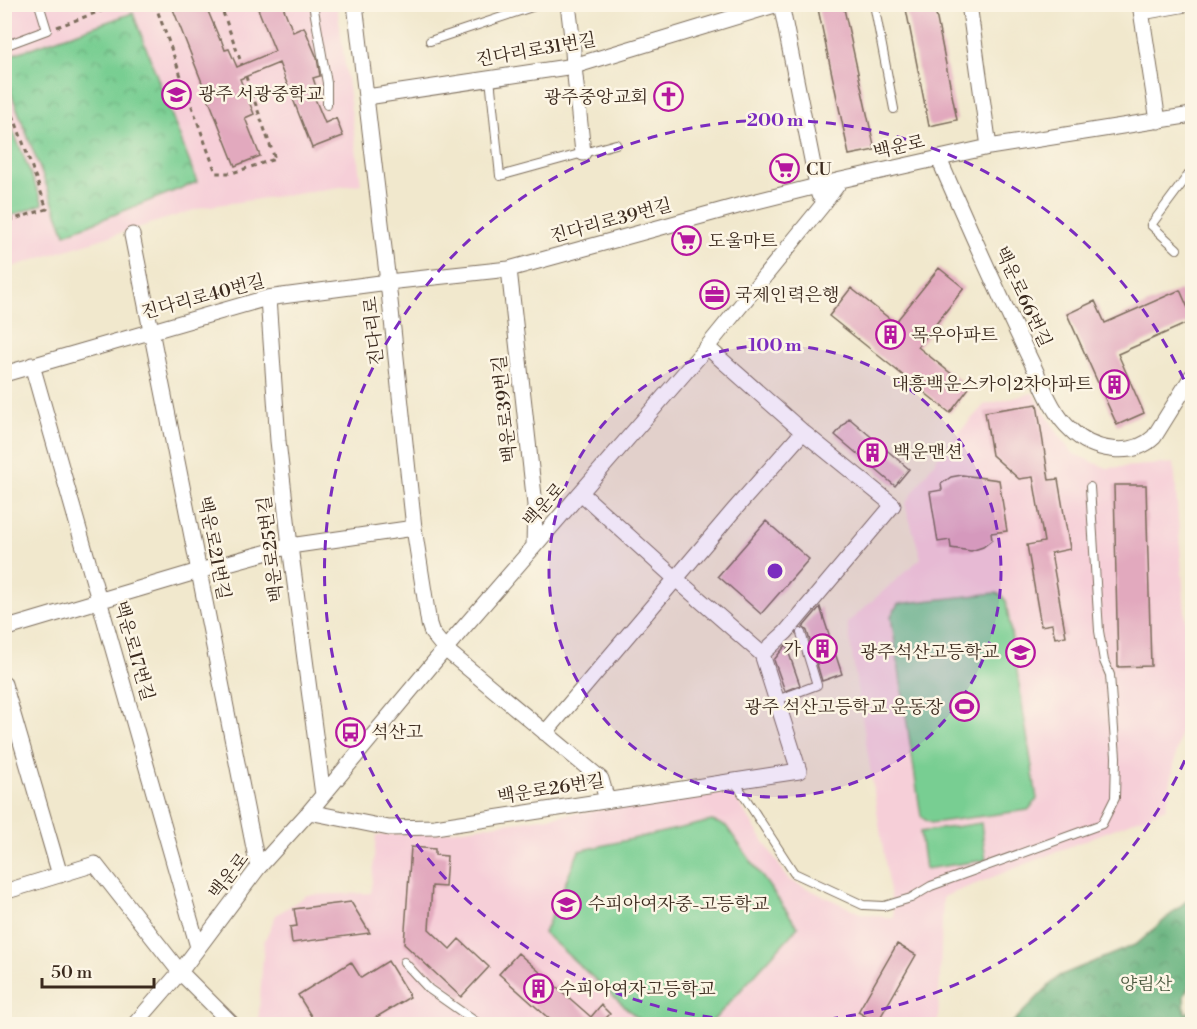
<svg xmlns="http://www.w3.org/2000/svg" width="1197" height="1029" font-family="'Libre Bodoni','Noto Serif KR',serif">
  <style>
    .built { fill: #f6cfd8 }
    .grass { fill: #78ce92; stroke: #5a7c58; stroke-width: 1.5 }
    .forest { fill: url(#forest-crowns); stroke: #4e6e4d; stroke-width: 1.5 }
    .park { fill: url(#park-crowns); stroke: #5a7c58; stroke-width: 1.5 }
    .building { fill: #e2a9be }
    .lines { fill: none; stroke-linecap: round; stroke-linejoin: round }
    .lane-casing { stroke: #7b6c5b; stroke-width: 10 }
    .street-casing { stroke: #7b6c5b; stroke-width: 17 }
    .path { stroke: #7b6c5b; stroke-width: 3; stroke-dasharray: 4.5 4.5; stroke-linecap: butt }
    .lane { stroke: #fff; stroke-width: 8 }
    .street { stroke: #fff; stroke-width: 15 }
    .ring { fill: none; stroke: #7b2cbf; stroke-width: 3; stroke-dasharray: 10 8 }
    .labels { text-anchor: middle; dominant-baseline: central; stroke-width: 5; stroke-linejoin: round; paint-order: stroke }
    .street-label { font-size: 18px; fill: #3b2a1e; stroke: #fcf5e5 }
    .poi-label { font-size: 18px; fill: #3b2a1e; stroke: #fcf5e5; text-anchor: start }
    .park-label { font-size: 18px; fill: #4d5b41; stroke: #fcf5e5 }
    .centre { fill: #7b2cbf; stroke: #fcf5e5; stroke-width: 3 }
    .ring-label { font-size: 18px; text-anchor: middle; font-weight: bold; fill: #7b2cbf; stroke: #fcf5e5; stroke-width: 5; stroke-linejoin: round; paint-order: stroke }
  </style>
  <defs>
    <pattern id="forest-crowns" width="20" height="18" patternUnits="userSpaceOnUse" patternTransform="scale(1.5)"><rect width="20" height="18" fill="#62b17c"/><path d="M2 6a3 3 0 1 1 6 0M12 15a3 3 0 1 1 6 0" fill="none" stroke="#529065"/></pattern>
    <pattern id="park-crowns" width="20" height="18" patternUnits="userSpaceOnUse" patternTransform="scale(1.5)"><rect width="20" height="18" fill="#78ce92"/><path d="M2 6a3 3 0 1 1 6 0M12 15a3 3 0 1 1 6 0" fill="none" stroke="#64a777"/></pattern>
  </defs>
  <rect width="100%" height="100%" fill="#fcf5e5"/>
  <filter id="ink" filterUnits="userSpaceOnUse"><feTurbulence type="fractalNoise" baseFrequency=".0167" numOctaves="2"/><feDisplacementMap in="SourceGraphic" scale="12" xChannelSelector="R" yChannelSelector="G"/><feConvolveMatrix kernelMatrix="1 2 1 2 8 2 1 2 1" color-interpolation-filters="sRGB"/></filter>
  <filter id="wash" filterUnits="userSpaceOnUse"><feTurbulence type="fractalNoise" baseFrequency=".008" numOctaves="4" result="noise"/><feDisplacementMap in="SourceGraphic" scale="24" xChannelSelector="R" yChannelSelector="G"/><feGaussianBlur stdDeviation="1.35" result="paint"/><feColorMatrix in="noise" values="0 0 0 0 0 0 0 0 0 0 0 0 0 0 0 0 0 1.4 0 .05"/><feComposite in="paint" operator="in"/></filter>
  <g filter="url(#wash)">
    <rect width="100%" height="100%" fill="#f1e8cd"/>
    <path class="built" d="M5 5H337L361 184 204 207 5 269Z
      M1033 393 1059 435 1074 454 1107 468 1174 463 1190 681 1166 808 943 897 938 1024H258L264 942 276 915 307 895 371 893 376 835 436 833 731 791 789 880 860 913 894 918 847 623 921 558 905 504 942 451 984 405Z"/>
    <path class="grass" d="M12 128 43 204 5 218V131Z
      M996 593 1001 595 1006 601 1037 799 1033 805 1028 810 931 823 925 820 921 816 891 616 898 604Z
      M712 821 726 826 798 927 710 1024H644L544 933 579 851Z
      M981 823 986 860 925 869 920 832Z"/>
    <path class="forest" d="M1192 896V980L1184 996 1185 1014 1192 1010V1024H1011L1059 976 1137 944Z"/>
    <path class="park" d="M133 13 197 182 65 234 5 77V57Z"/>
    <g id="blocks">
      <path class="building" d="M171 4H205L220 40 221 39 225 50 229 49 237 67 275 51 256 4H282L293 32 304 27 317 58 320 76 313 78 316 87 311 89 325 123 336 118 343 136 312 148 279 63 240 79 254 114 245 118 260 156 235 166Z
        M817 4H843L875 150 849 155Z
        M905 4H934L957 120 929 126Z
        M939 268 964 288 918 347 969 388 950 413 829 316 851 288 895 323Z
        M1180 290 1192 317V321L1118 354 1144 413 1117 425 1067 314 1095 301 1105 323Z
        M1037 404 1049 480 1058 479 1070 549 1051 553 1066 636 1055 638 1052 624 1041 626 1027 545 1044 542 1033 477 1019 479 992 455 985 412Z
        M849 418 909 469 895 486 835 435Z
        M962 475 999 480 1007 531 991 533 992 540 983 547 971 551 951 548 950 540 938 542 930 492 942 490 941 484 951 477Z
        M1114 485H1146L1151 666 1118 667Z
        M766 521 809 559 761 614 718 576Z
        M820 607 842 674 822 681 807 631 803 627Z
        M786 645 800 685 785 691 774 660Z
        M411 847 435 849V855L447 856 445 887 432 886 429 929 450 949 459 939 489 967 461 997 404 944Z
        M351 902 370 933 292 943 290 927 297 926 294 909Z
        M897 944 916 955 877 1023 858 1012Z
        M518 953 591 1017 601 1005 610 1014 600 1024H555L499 974Z
        M388 961 410 997 365 1024H316L298 995 351 962 361 978Z"/>
    </g>
  </g>
  <g filter="url(#ink)">
    <use href="#blocks" fill-opacity="0" stroke="#7b6c5b" stroke-width="1.5"/>
    <g class="lines">
      <defs>
        <path id="lane" d="M313 4 327 83V105
          M874 4 894 109
          M430 41 541 4
          M4 46 47 30 39 4
          M490 78 500 176 616 144
          M1177 249 1151 225 1192 170
          M777 700 817 685 801 633
          M735 782 794 873 863 905 884 906 911 898 931 886 1102 824 1115 798 1116 757 1110 675 1104 661 1099 631 1090 487
          M404 962 429 989 479 1024"/>
        <path id="street" d="M355 4 388 282 414 528 429 624 432 633 445 649 601 779 607 800
          M568 4 572 37 574 66 583 153
          M781 4 819 195
          M969 4 989 147
          M1140 4 1158 121
          M1142 12 1186 4
          M367 97 574 66 778 4
          M939 159C968 226 998 293 1030 359 1042 383 1051 412 1071 430 1092 451 1132 458 1154 437L1192 376
          M132 235 258 868
          M509 269 535 505 534 545
          M268 298 278 441 290 546 323 795
          M707 347 803 432 893 505 786 632 762 654
          M32 365 198 947
          M4 374 267 298 388 282 509 269 745 204 841 180
          M4 629 199 571 290 546 414 528
          M4 684 60 875
          M545 733 734 510 803 432
          M309 812 389 828 435 827 799 771 762 654 676 579 581 493
          M4 892 95 864 180 972 232 1024
          M135 1024 180 972 258 868 309 812 445 649 707 347 821 207 841 180 989 147 1192 115"/>
      </defs>
      <use href="#lane" class="lane-casing"/>
      <use href="#street" class="street-casing"/>
      <path class="path" d="M155 4 216 173H232L275 159 246 77
        M220 4 242 65
        M57 27 120 4
        M4 90 47 209 4 222"/>
      <use href="#lane" class="lane"/>
      <use href="#street" class="street"/>
    </g>
  </g>
  <circle cx="775" cy="571" r="226" fill="#7b2cbf" fill-opacity=".12"/>
  <g class="ring">
    <circle cx="775" cy="571" r="226"/>
    <path d="M1192 744A451 451 0 1 1 1192 398"/>
  </g>
  <defs>
    <symbol id="school-ring" viewBox="-11 -11 22 22"><circle r="9.5" fill="#fcf5e5" stroke="#b5179e" stroke-width="1.5"/><path d="M0-5L7-2L0 1L-7-2ZM-4 1L0 2.5L4 1V4Q0 6-4 4Z" fill="#b5179e"/></symbol>
    <symbol id="church-ring" viewBox="-11 -11 22 22"><circle r="9.5" fill="#fcf5e5" stroke="#b5179e" stroke-width="1.5"/><path d="M-1.2-6h2.4v3.5h3.3v2.4h-3.3V6h-2.4V-.1h-3.3v-2.4h3.3Z" fill="#b5179e"/></symbol>
    <symbol id="supermarket-ring" viewBox="-11 -11 22 22"><circle r="9.5" fill="#fcf5e5" stroke="#b5179e" stroke-width="1.5"/><path d="M-6-5.5h2.5l.6 2H6L4.5 2H-2.5L-4.4-4H-6ZM-1.5 3.2a1.3 1.3 0 1 0 .1 0ZM3 3.2a1.3 1.3 0 1 0 .1 0Z" fill="#b5179e"/></symbol>
    <symbol id="office-ring" viewBox="-11 -11 22 22"><circle r="9.5" fill="#fcf5e5" stroke="#b5179e" stroke-width="1.5"/><path d="M-6-3h4V-5.5h4V-3h4V5H-6ZM-1-4.5V-3h2v-1.5ZM-6 0V1H6V0Z" fill="#b5179e"/></symbol>
    <symbol id="building-ring" viewBox="-11 -11 22 22"><circle r="9.5" fill="#fcf5e5" stroke="#b5179e" stroke-width="1.5"/><path d="M-4-6H4V6H1V3H-1V6H-4ZM-2.5-4.3h1.7v1.8h-1.7ZM.8-4.3h1.7v1.8H.8ZM-2.5-1h1.7V.8h-1.7ZM.8-1h1.7V.8H.8Z" fill="#b5179e"/></symbol>
    <symbol id="stadium-ring" viewBox="-11 -11 22 22"><circle r="9.5" fill="#fcf5e5" stroke="#b5179e" stroke-width="1.5"/><path d="M0-5a6.5 5 0 1 0 0 10a6.5 5 0 1 0 0-10ZM-3.5-1.8h7v3.6h-7Z" fill="#b5179e"/></symbol>
    <symbol id="bus-ring" viewBox="-11 -11 22 22"><circle r="9.5" fill="#fcf5e5" stroke="#b5179e" stroke-width="1.5"/><path d="M-5-6H5V4H4V6H2V4H-2V6H-4V4H-5ZM-3.5-4V0h7V-4ZM-3.5 1.2v1.5H-2V1.2ZM2 1.2v1.5H3.5V1.2Z" fill="#b5179e"/></symbol>
  </defs>
  <g fill-rule="evenodd">
    <use href="#school-ring" x="160" y="78" width="33" height="33"/>
    <use href="#church-ring" x="652" y="80" width="33" height="33"/>
    <use href="#supermarket-ring" x="768" y="152" width="33" height="33"/>
    <use href="#supermarket-ring" x="670" y="224" width="33" height="33"/>
    <use href="#office-ring" x="698" y="278" width="33" height="33"/>
    <use href="#building-ring" x="874" y="318" width="33" height="33"/>
    <use href="#building-ring" x="1098" y="368" width="33" height="33"/>
    <use href="#building-ring" x="856" y="436" width="33" height="33"/>
    <use href="#building-ring" x="806" y="632" width="33" height="33"/>
    <use href="#school-ring" x="1004" y="636" width="33" height="33"/>
    <use href="#stadium-ring" x="948" y="690" width="33" height="33"/>
    <use href="#bus-ring" x="334" y="716" width="33" height="33"/>
    <use href="#school-ring" x="550" y="888" width="33" height="33"/>
    <use href="#building-ring" x="522" y="972" width="33" height="33"/>
  </g>
  <g class="labels">
    <g class="street-label">
      <text transform="translate(536 50) rotate(-10)">진다리로31번길</text>
      <text transform="translate(899 147) rotate(-13)">백운로</text>
      <text transform="translate(611 221) rotate(-15)">진다리로39번길</text>
      <text transform="translate(203 297) rotate(-15)">진다리로40번길</text>
      <text transform="translate(1023 297) rotate(65)">백운로66번길</text>
      <text transform="translate(374 331) rotate(-96)">진다리로</text>
      <text transform="translate(505 409) rotate(-96)">백운로39번길</text>
      <text transform="translate(544 505) rotate(-48)">백운로</text>
      <text transform="translate(214 548) rotate(79)">백운로21번길</text>
      <text transform="translate(271 549) rotate(-97)">백운로25번길</text>
      <text transform="translate(134 651) rotate(74)">백운로17번길</text>
      <text transform="translate(551 789) rotate(-9)">백운로26번길</text>
      <text transform="translate(229 876) rotate(-52)">백운로</text>
    </g>
    <g class="poi-label">
      <text x="198" y="94">광주 서광중학교</text>
      <text x="648" y="97" text-anchor="end">광주중앙교회</text>
      <text x="806" y="169">CU</text>
      <text x="708" y="241">도울마트</text>
      <text x="735" y="295">국제인력은행</text>
      <text x="911" y="335">목우아파트</text>
      <text x="1093" y="384" text-anchor="end">대흥백운스카이2차아파트</text>
      <text x="893" y="452">백운맨션</text>
      <text x="801" y="649" text-anchor="end">가</text>
      <text x="999" y="652" text-anchor="end">광주석산고등학교</text>
      <text x="943" y="707" text-anchor="end">광주 석산고등학교 운동장</text>
      <text x="371" y="732">석산고</text>
      <text x="588" y="904">수피아여자중-고등학교</text>
      <text x="559" y="989">수피아여자고등학교</text>
    </g>
    <g class="park-label">
      <text x="1146" y="984">양림산</text>
    </g>
  </g>
  <circle cx="775" cy="571" r="9" class="centre"/>
  <g class="ring-label">
    <text x="775" y="126">200 m</text>
    <text x="775" y="351">100 m</text>
  </g>
  <rect width="1197" height="1029" fill="none" stroke="#fcf5e5" stroke-width="24"/>
  <path d="M42 978v9h112v-9" fill="none" stroke="#3b2a1e" stroke-width="3"/>
  <text x="51" y="978" font-size="18" fill="#3b2a1e" stroke="#fcf5e5" stroke-width="4.5" paint-order="stroke">50 m</text>
</svg>
